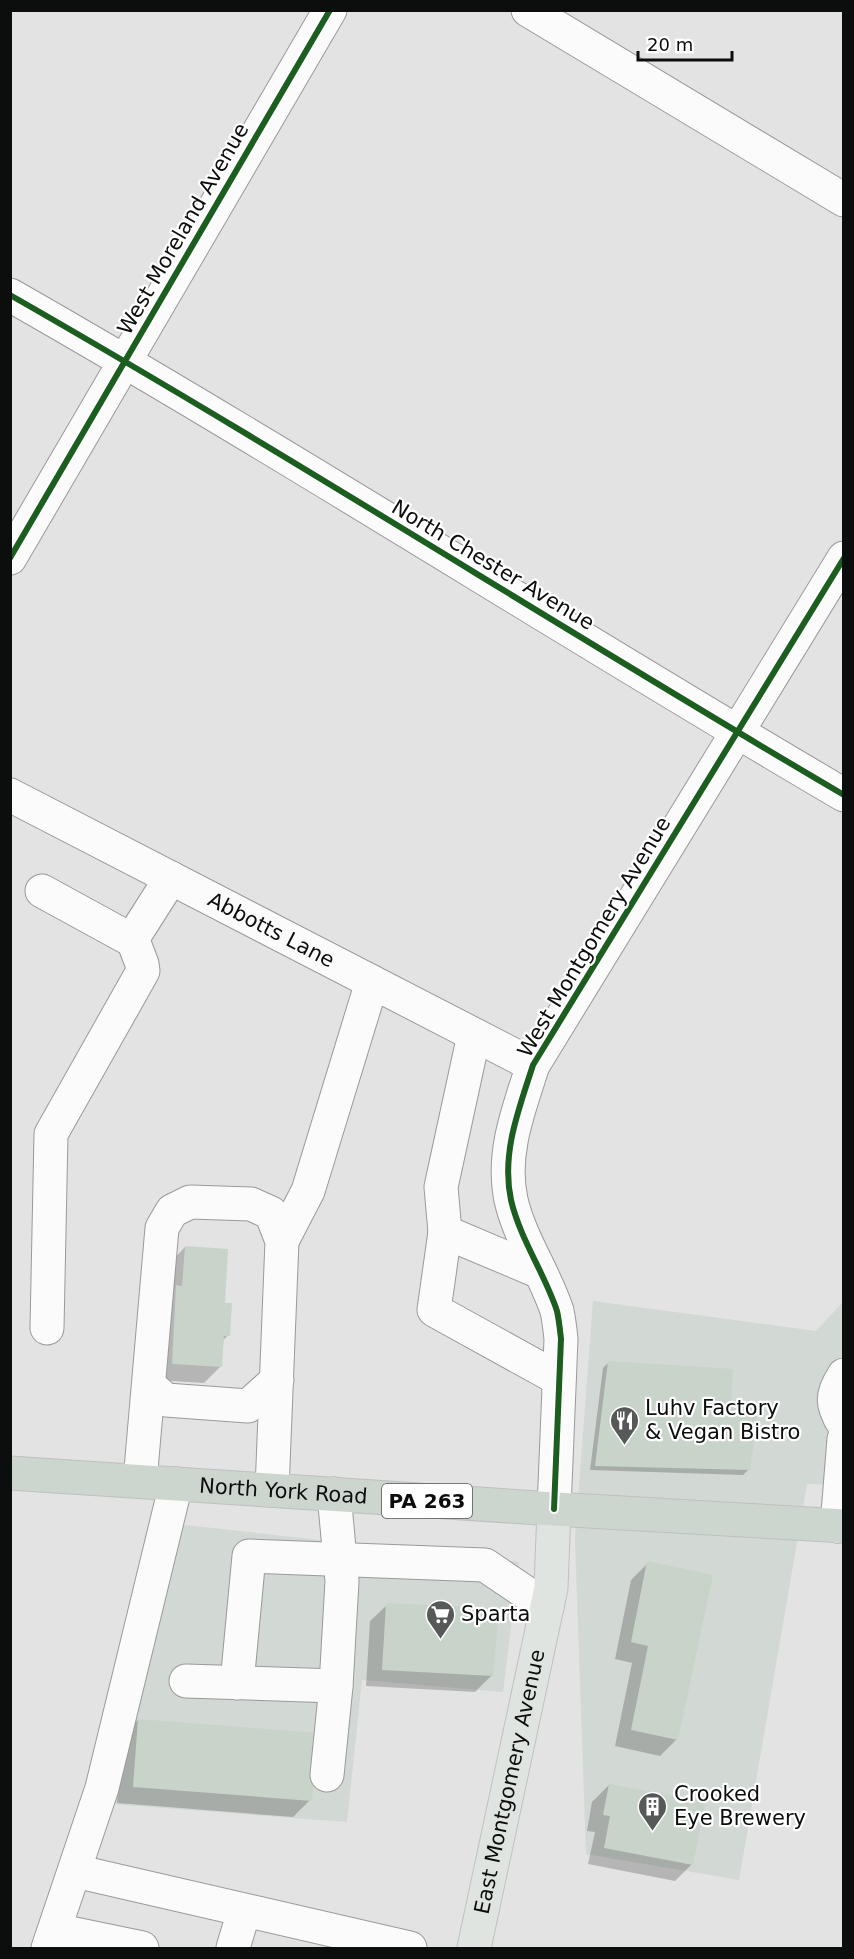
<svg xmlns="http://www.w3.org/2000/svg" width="854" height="1959" font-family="'DejaVu Sans',sans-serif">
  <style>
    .built { fill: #d2d8d3 }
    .shadow { fill: #0003 }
    .building { fill: #c8d3ca }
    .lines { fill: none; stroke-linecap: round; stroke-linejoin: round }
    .minor-casing { stroke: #999a99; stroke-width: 35 }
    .major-casing { stroke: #bfc0c0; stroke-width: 35 }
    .highway-casing { stroke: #bfc0c0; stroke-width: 35 }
    .minor { stroke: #fbfbfb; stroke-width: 33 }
    .major { stroke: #dfe4e0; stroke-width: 33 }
    .highway { stroke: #ccd5ce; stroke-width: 33 }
    .cycleway-casing { stroke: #fff; stroke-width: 10 }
    .cycleway { stroke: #1b5e20; stroke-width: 6 }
    .labels { text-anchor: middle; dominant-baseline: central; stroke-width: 4.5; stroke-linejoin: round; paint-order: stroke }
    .shield { fill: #fff; stroke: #555656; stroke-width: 1.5 }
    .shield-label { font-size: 20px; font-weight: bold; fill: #0c0d0d }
    .street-label { font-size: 21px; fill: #0c0d0d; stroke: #fff }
    .poi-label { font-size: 21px; fill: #0c0d0d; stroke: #fff; text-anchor: start }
  </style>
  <rect width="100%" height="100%" fill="#e2e3e2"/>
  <path class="built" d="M593 1301 816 1331 843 1302V1485L807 1484 739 1880 586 1854 575 1538Z
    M176 1524 519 1562 503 1692 362 1680 347 1822 112 1804Z"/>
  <path class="shadow" d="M185 1247 223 1304 228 1335 222 1342 220 1367 204 1383 156 1380 169 1264Z
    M608 1363 729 1404 749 1469 743 1475 590 1470 603 1368Z
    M648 1563 677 1739 660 1756 615 1746 632 1663 615 1659 631 1580Z
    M387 1605 492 1675 475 1692 366 1686 370 1621Z
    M138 1720 310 1800 293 1817 117 1803 121 1737Z
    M609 1785 692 1864 675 1881 588 1864 595 1832 587 1831 592 1802Z"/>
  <path class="building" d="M185 1246 228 1249 225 1303H232L230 1336H224L222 1367 172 1364 176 1285 182 1286Z
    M608 1361 733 1369 731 1403 759 1404 750 1470 595 1466Z
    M647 1561 713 1575 678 1740 631 1730 648 1646 631 1642Z
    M386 1603 499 1608 493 1676 382 1670Z
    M138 1719 317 1733 312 1801 133 1787Z
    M609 1784 705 1802 693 1865 604 1848 610 1816 603 1815Z"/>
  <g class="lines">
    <defs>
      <g id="minor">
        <path d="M528 10 844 200"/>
        <path d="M10 295C292 456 564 631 844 795"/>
        <path d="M10 558 330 10"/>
        <path id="s1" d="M10 795 533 1065"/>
        <path d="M42 891 126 937 136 933 171 878"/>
        <path d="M474 1035 441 1187 445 1232 434 1310 559 1379"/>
        <path d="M445 1232 540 1272"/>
        <path d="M282 1241 308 1191 372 982"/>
        <path d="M47 1328 51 1134 143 971 142 964 131 935"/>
        <path d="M844 1375C831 1395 831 1404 844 1425"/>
        <path d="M149 1385 166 1400 248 1406 277 1380"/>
        <path d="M140 1481 162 1228 172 1211 190 1202 251 1204 271 1213 282 1241 272 1490"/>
        <path d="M554 1509 561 1339C560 1330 559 1320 557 1311 545 1274 520 1239 511 1200 501 1153 519 1109 533 1065L844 558"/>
        <path d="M837 1526 844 1439"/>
        <path d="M186 1681 336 1686"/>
        <path d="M237 1683 249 1556 485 1565 547 1607"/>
        <path d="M327 1775 336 1686 342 1581 334 1494"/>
        <path d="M75 1871 410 1948"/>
        <path d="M55 1930 142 1948"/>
        <path d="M48 1948 102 1788 176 1484"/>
        <path d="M233 1948 244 1911"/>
      </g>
      <g id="major">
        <path id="s2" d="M474 1948 551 1588 554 1509"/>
      </g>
      <g id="highway">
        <path id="s3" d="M10 1473 554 1509 844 1526"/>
      </g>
    </defs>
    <use href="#minor" class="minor-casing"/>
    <use href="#major" class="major-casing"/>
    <use href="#highway" class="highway-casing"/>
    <use href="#minor" class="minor"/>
    <use href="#major" class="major"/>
    <use href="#highway" class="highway"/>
    <defs>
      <path id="cycleway" d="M10 295C292 456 564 631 844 795
        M10 558 330 10
        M554 1509 561 1339C560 1330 559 1320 557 1311 545 1274 520 1239 511 1200 501 1153 519 1109 533 1065L844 558"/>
    </defs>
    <use href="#cycleway" class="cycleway-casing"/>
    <use href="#cycleway" class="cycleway"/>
  </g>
  <defs>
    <symbol id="restaurant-pin" viewBox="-11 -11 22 30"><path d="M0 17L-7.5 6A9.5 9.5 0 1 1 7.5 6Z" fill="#575858" stroke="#fff"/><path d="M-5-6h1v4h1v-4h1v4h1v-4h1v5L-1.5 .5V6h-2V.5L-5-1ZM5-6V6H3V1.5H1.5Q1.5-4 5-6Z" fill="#fff"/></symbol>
    <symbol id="supermarket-pin" viewBox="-11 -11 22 30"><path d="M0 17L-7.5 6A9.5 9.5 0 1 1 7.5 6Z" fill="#575858" stroke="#fff"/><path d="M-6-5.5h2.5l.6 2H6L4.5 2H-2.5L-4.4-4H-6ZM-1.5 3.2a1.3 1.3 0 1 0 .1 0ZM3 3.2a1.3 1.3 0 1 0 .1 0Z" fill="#fff"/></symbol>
    <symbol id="building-pin" viewBox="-11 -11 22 30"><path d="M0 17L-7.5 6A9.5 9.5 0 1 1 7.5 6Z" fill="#575858" stroke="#fff"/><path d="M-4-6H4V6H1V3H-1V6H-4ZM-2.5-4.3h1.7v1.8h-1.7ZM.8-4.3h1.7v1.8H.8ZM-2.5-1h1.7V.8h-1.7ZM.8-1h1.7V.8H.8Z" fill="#fff"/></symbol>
  </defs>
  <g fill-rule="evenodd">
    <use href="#restaurant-pin" x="608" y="1404" width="33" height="45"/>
    <use href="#supermarket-pin" x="424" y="1598" width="33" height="45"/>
    <use href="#building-pin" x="636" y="1790" width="33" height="45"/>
  </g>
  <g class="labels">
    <rect class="shield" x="382" y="1484" width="90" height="34" rx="4.5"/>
    <g class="shield-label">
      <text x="427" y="1501">PA 263</text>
    </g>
    <g class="street-label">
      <text transform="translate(183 229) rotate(-60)">West Moreland Avenue</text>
      <text transform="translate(493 565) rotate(31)">North Chester Avenue</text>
      <text stroke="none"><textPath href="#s1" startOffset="294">Abbotts Lane</textPath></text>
      <text transform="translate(594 937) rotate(-59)">West Montgomery Avenue</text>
      <text stroke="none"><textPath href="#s3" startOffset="274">North York Road</textPath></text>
      <text stroke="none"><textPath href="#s2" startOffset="170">East Montgomery Avenue</textPath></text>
    </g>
    <g class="poi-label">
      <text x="645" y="1408">Luhv Factory<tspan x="645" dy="24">&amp; Vegan Bistro</tspan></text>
      <text x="461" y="1614">Sparta</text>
      <text x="674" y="1794">Crooked<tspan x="674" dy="24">Eye Brewery</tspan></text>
    </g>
  </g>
  <rect width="854" height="1959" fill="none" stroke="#0c0d0d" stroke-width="24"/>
  <path d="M638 51v9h94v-9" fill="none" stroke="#0c0d0d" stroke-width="3"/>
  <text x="647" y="51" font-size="18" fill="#0c0d0d" stroke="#ffffff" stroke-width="4.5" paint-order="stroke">20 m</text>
</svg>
